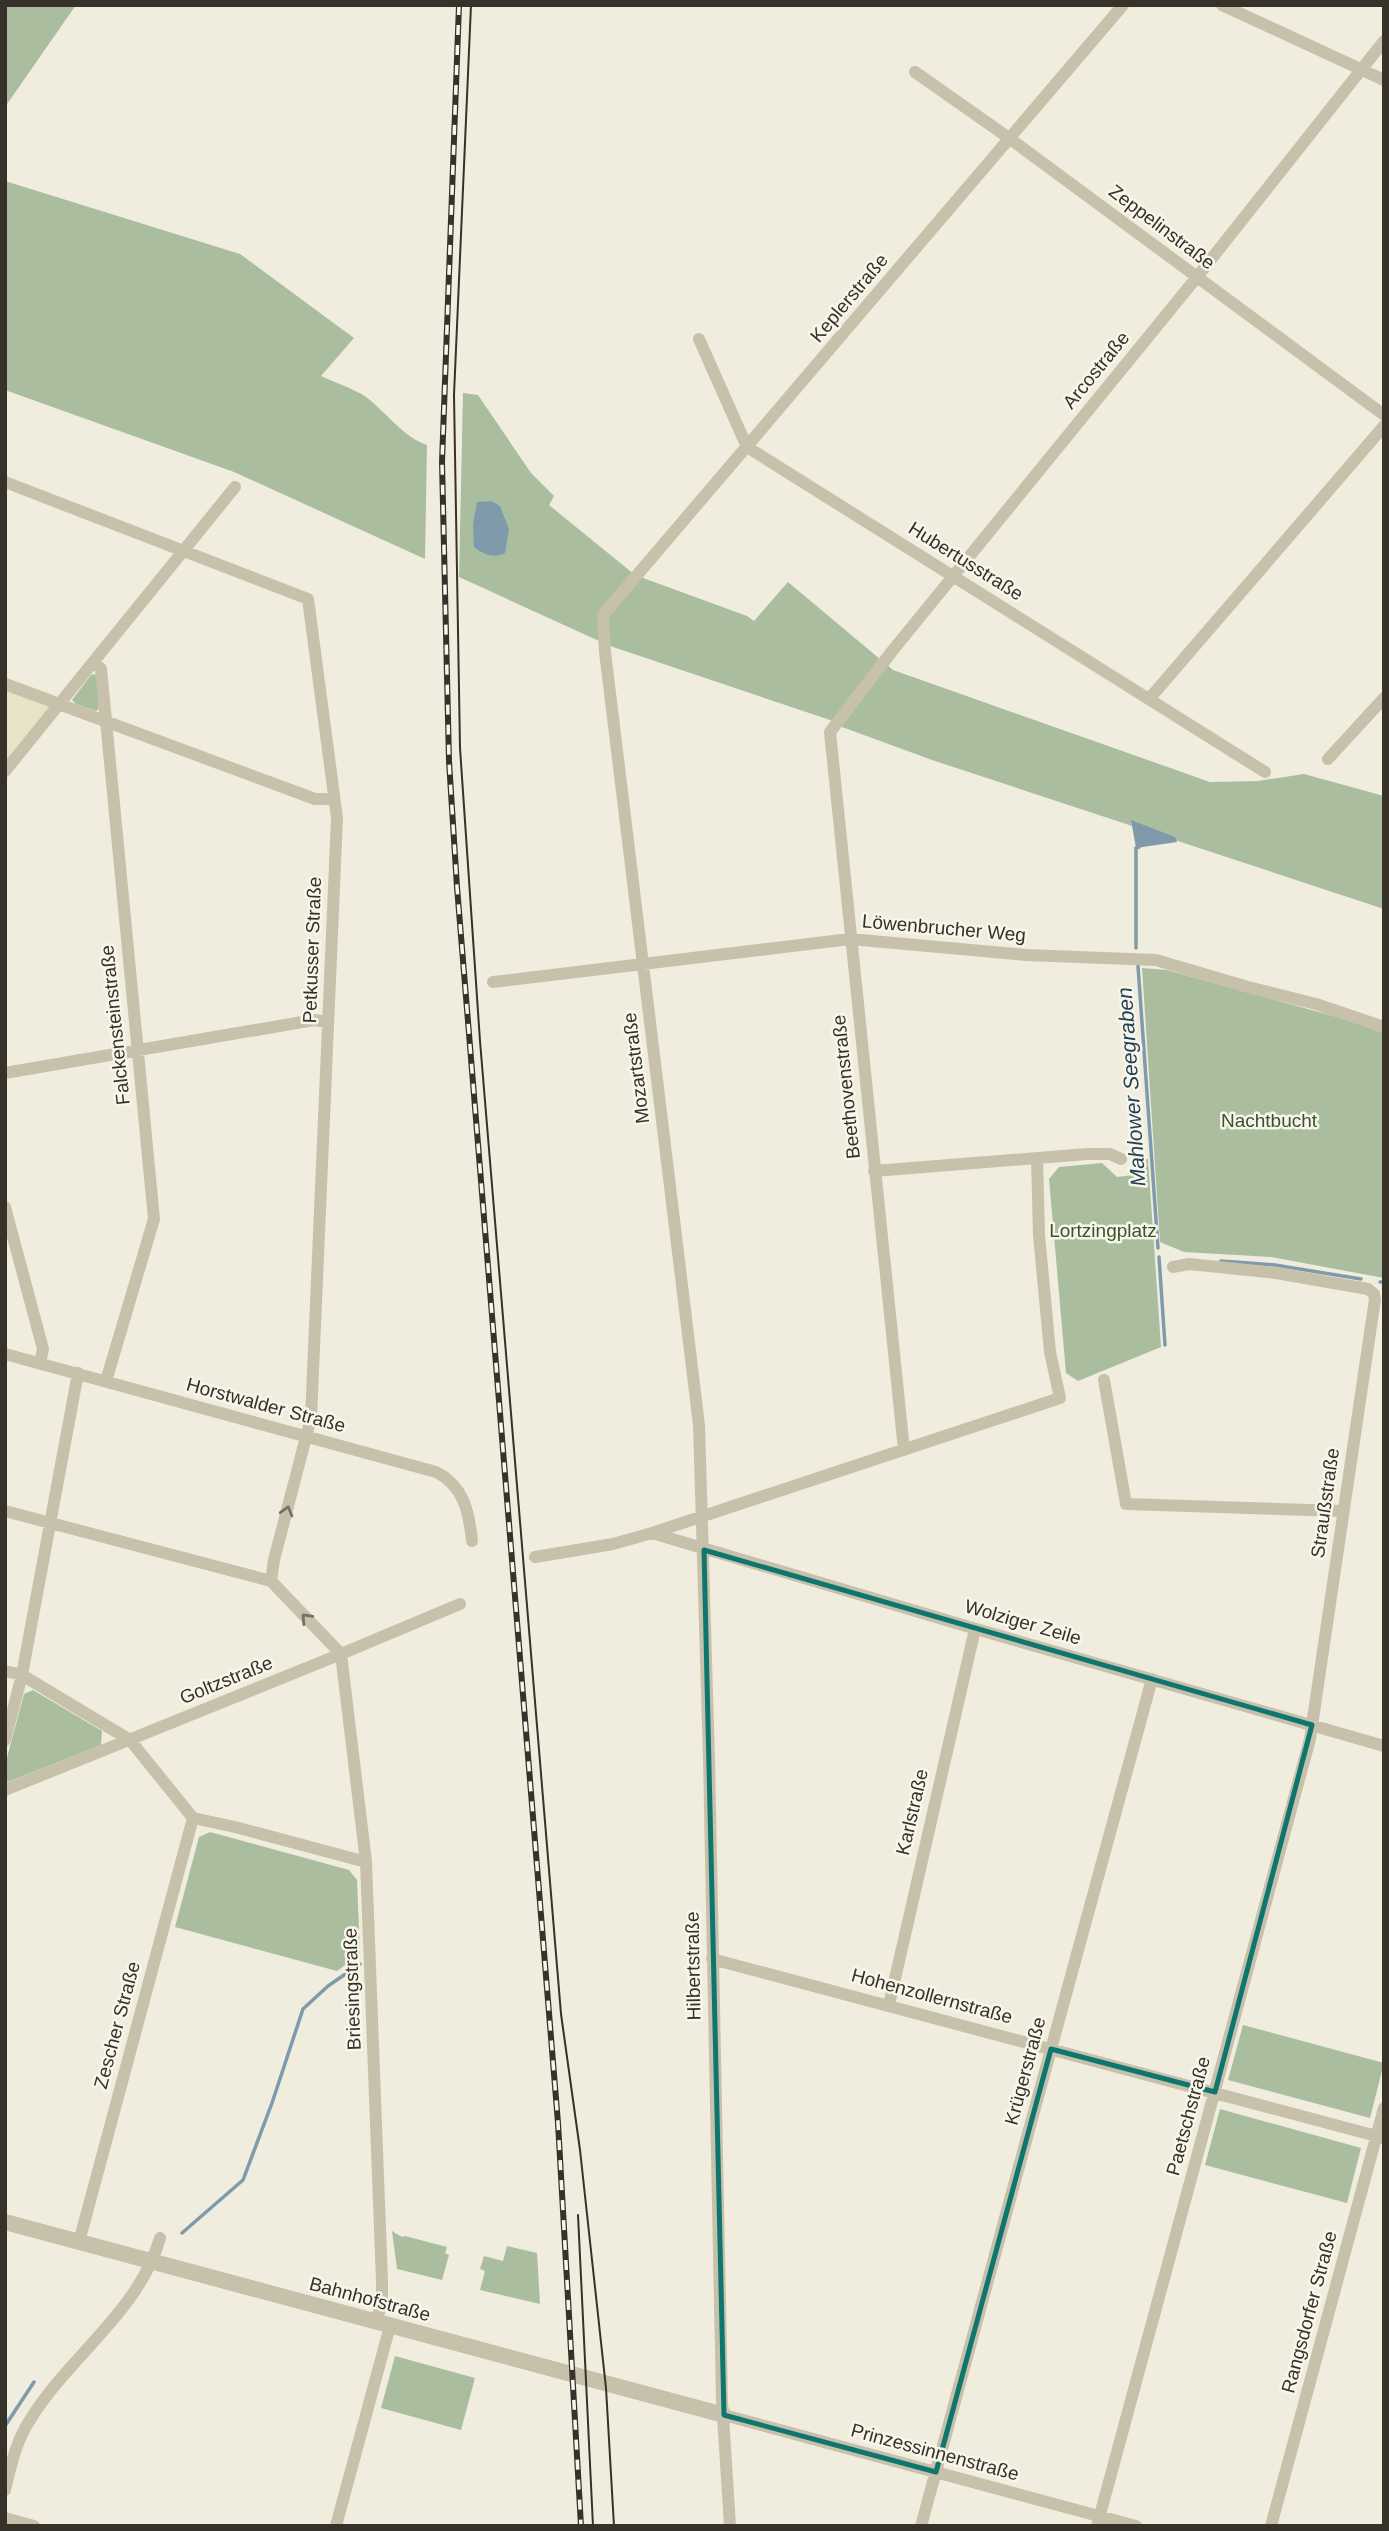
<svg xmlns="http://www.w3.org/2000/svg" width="1389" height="2531" font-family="Arial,sans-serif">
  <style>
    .green { fill: #aabe9f }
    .plaza { fill: #e7e3c6 }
    .water { fill: #7f9bab }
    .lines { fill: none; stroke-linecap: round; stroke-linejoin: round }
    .stream { stroke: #7f9bab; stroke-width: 3.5 }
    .minor { stroke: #c7c1ab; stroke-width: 12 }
    .tertiary { stroke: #c7c1ab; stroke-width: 16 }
    .tram { stroke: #363129; stroke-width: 2 }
    .rail-casing { stroke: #363129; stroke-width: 6 }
    .rail { stroke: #f8f6ea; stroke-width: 3.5; stroke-dasharray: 10; stroke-linecap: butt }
    .oneway { stroke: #777264 }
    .marked { fill: none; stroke: #0f766e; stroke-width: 5; stroke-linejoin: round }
    .labels { text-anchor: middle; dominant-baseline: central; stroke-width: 5; stroke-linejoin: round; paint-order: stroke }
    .street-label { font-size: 19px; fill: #363129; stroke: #f8f6ea }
    .park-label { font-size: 19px; fill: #3a522f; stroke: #f8f6ea }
    .water-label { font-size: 21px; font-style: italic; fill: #224154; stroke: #f8f6ea }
  </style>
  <rect width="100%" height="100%" fill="#f0edde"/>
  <path class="green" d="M5 5H76L5 107Z
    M5 181 240 254 354 338 321 376C335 383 353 388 366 397 387 413 403 437 427 445L425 559 234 472 5 390Z
    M463 393 478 395 531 473 554 496 549 505 635 575 747 616 754 621 788 582 893 670 1210 782 1258 781 1304 774 1384 796V909L932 760 842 727 830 720 610 646 459 577Z
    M97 674 99 709 96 711 76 704 72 700 91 675Z
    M1142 968 1167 970 1384 1030V1278L1271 1257 1184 1252 1160 1242Z
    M1148 1159 1161 1347 1078 1381 1066 1373 1049 1179 1059 1167 1102 1163 1117 1177 1133 1175 1142 1160Z
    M33 1690 102 1731 101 1745 8 1782 5 1780V1765L24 1694Z
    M210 1832 349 1870 357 1880 360 1954 337 1971 175 1927 199 1837Z
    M1243 2025 1384 2063 1370 2118 1228 2080Z
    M1220 2109 1361 2148 1347 2203 1205 2165Z
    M392 2231 402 2237 405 2236 447 2247 445 2253 449 2255 442 2280 397 2269Z
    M507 2246 537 2253 540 2304 480 2290 485 2271 480 2269 484 2256 503 2261Z
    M395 2356 475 2378 461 2430 381 2408Z"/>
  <path class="plaza" d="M5 677 54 695 60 712 5 781Z"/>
  <path class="water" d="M491 501 500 506 509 529 505 553C494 559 483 554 474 547L473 524 477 502Z
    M1131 820 1175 837 1177 842 1136 848Z"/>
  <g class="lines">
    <path class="stream" d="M1136 948V848L1139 847
      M1138 966 1158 1248
      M1159 1257 1165 1345
      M1221 1261 1275 1265 1361 1279
      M1380 1282H1384
      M182 2233 243 2180 272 2103 303 2009 328 1986 360 1964
      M5 2426 34 2382"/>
    <path class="minor" d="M1222 5 1384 80
      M915 72 1009 138 1384 415
      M699 339 747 447 1265 772
      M5 482 308 599 337 818 311 1418 274 1560 271 1581 341 1654
      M94 662 101 669 154 1219 106 1381
      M5 684 315 799H334
      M1150 698 1384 426
      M1328 759 1384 698
      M5 771 235 487
      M493 982 850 939 1026 955 1156 960 1248 987 1316 1004 1384 1027
      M5 1073 314 1020 328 1022
      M874 1171 1087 1154H1110L1121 1159
      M5 1207 43 1349 40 1363
      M5 1354 436 1472C464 1486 469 1512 472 1541
      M1104 1380 1126 1504 1343 1511
      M904 1450 830 732 893 650 1197 277 1384 41
      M5 1511 271 1581
      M652 1533 983 1631 1384 1746
      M535 1557 613 1544 652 1533 1060 1398 1050 1352 1039 1235 1037 1158
      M341 1654 366 1862 382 2281V2301L376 2322
      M5 1671 22 1675 130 1740 193 1818 235 1827 366 1862
      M5 1740 22 1675 78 1373
      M5 1790 341 1654 460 1604
      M712 1959 1384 2138
      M889 2005 975 1629
      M79 2242 193 1818
      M724 2415 1136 2526
      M5 2490C11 2465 16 2441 30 2420 69 2356 139 2312 160 2238
      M5 2518 34 2526
      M336 2526 390 2326
      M730 2526 722 2401 709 1759 699 1425 605 652 603 615 1123 5
      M921 2526 1152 1679
      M1097 2526 1310 1739 1375 1299 1374 1294 1368 1289 1276 1273 1189 1264 1173 1267
      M1271 2526 1384 2108"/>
    <path class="tertiary" d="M5 2222 724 2415"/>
    <path class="tram" d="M471 5 454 395 460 748 480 1041 561 2014 580 2150 606 2388 614 2526
      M578 2215 593 2526"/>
    <defs>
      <path id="rail" d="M459 5 442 462 449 761 457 887 558 2123 581 2526"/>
    </defs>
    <use href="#rail" class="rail-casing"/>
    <use href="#rail" class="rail"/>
  </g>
  <defs><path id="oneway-chevron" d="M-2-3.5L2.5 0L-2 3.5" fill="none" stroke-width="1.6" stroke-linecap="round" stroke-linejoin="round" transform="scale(1.75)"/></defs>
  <g class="oneway">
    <use href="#oneway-chevron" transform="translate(287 1511) rotate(-74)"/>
    <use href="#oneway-chevron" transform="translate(306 1618) rotate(-133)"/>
  </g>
  <path class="marked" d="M704 1550 1312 1725 1215 2092 1051 2049 936 2472 724 2415Z"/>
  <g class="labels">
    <g class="street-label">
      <text transform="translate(1162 227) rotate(37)">Zeppelinstraße</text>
      <text transform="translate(849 298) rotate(-50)">Keplerstraße</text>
      <text transform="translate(1096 370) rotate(-51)">Arcostraße</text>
      <text transform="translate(966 561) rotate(32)">Hubertusstraße</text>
      <text transform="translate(944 928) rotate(5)">Löwenbrucher Weg</text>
      <text transform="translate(312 950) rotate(-88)">Petkusser Straße</text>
      <text transform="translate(115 1025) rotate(-96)">Falckensteinstraße</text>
      <text transform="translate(636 1068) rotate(-97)">Mozartstraße</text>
      <text transform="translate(846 1087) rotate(-96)">Beethovenstraße</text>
      <text transform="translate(266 1405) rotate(15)">Horstwalder Straße</text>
      <text transform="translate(1325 1503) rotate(-82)">Straußstraße</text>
      <text transform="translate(1023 1622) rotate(16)">Wolziger Zeile</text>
      <text transform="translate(226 1680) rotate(-22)">Goltzstraße</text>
      <text transform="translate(912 1812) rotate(-77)">Karlstraße</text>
      <text transform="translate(693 1966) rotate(-91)">Hilbertstraße</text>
      <text transform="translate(352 1989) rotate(-92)">Briesingstraße</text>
      <text transform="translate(932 1996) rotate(15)">Hohenzollernstraße</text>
      <text transform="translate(117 2025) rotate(-75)">Zescher Straße</text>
      <text transform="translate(1025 2071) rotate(-75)">Krügerstraße</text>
      <text transform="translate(1188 2116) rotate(-75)">Paetschstraße</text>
      <text transform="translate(370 2299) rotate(15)">Bahnhofstraße</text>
      <text transform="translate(1309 2312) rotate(-75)">Rangsdorfer Straße</text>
      <text transform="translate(935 2452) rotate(15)">Prinzessinnenstraße</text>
    </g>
    <g class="park-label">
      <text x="1269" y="1120">Nachtbucht</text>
      <text x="1103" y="1230">Lortzingplatz</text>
    </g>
    <g class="water-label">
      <text transform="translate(1131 1087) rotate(-94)">Mahlower Seegraben</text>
    </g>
  </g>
  <rect width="1389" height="2531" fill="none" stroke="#363129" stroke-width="14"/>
</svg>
